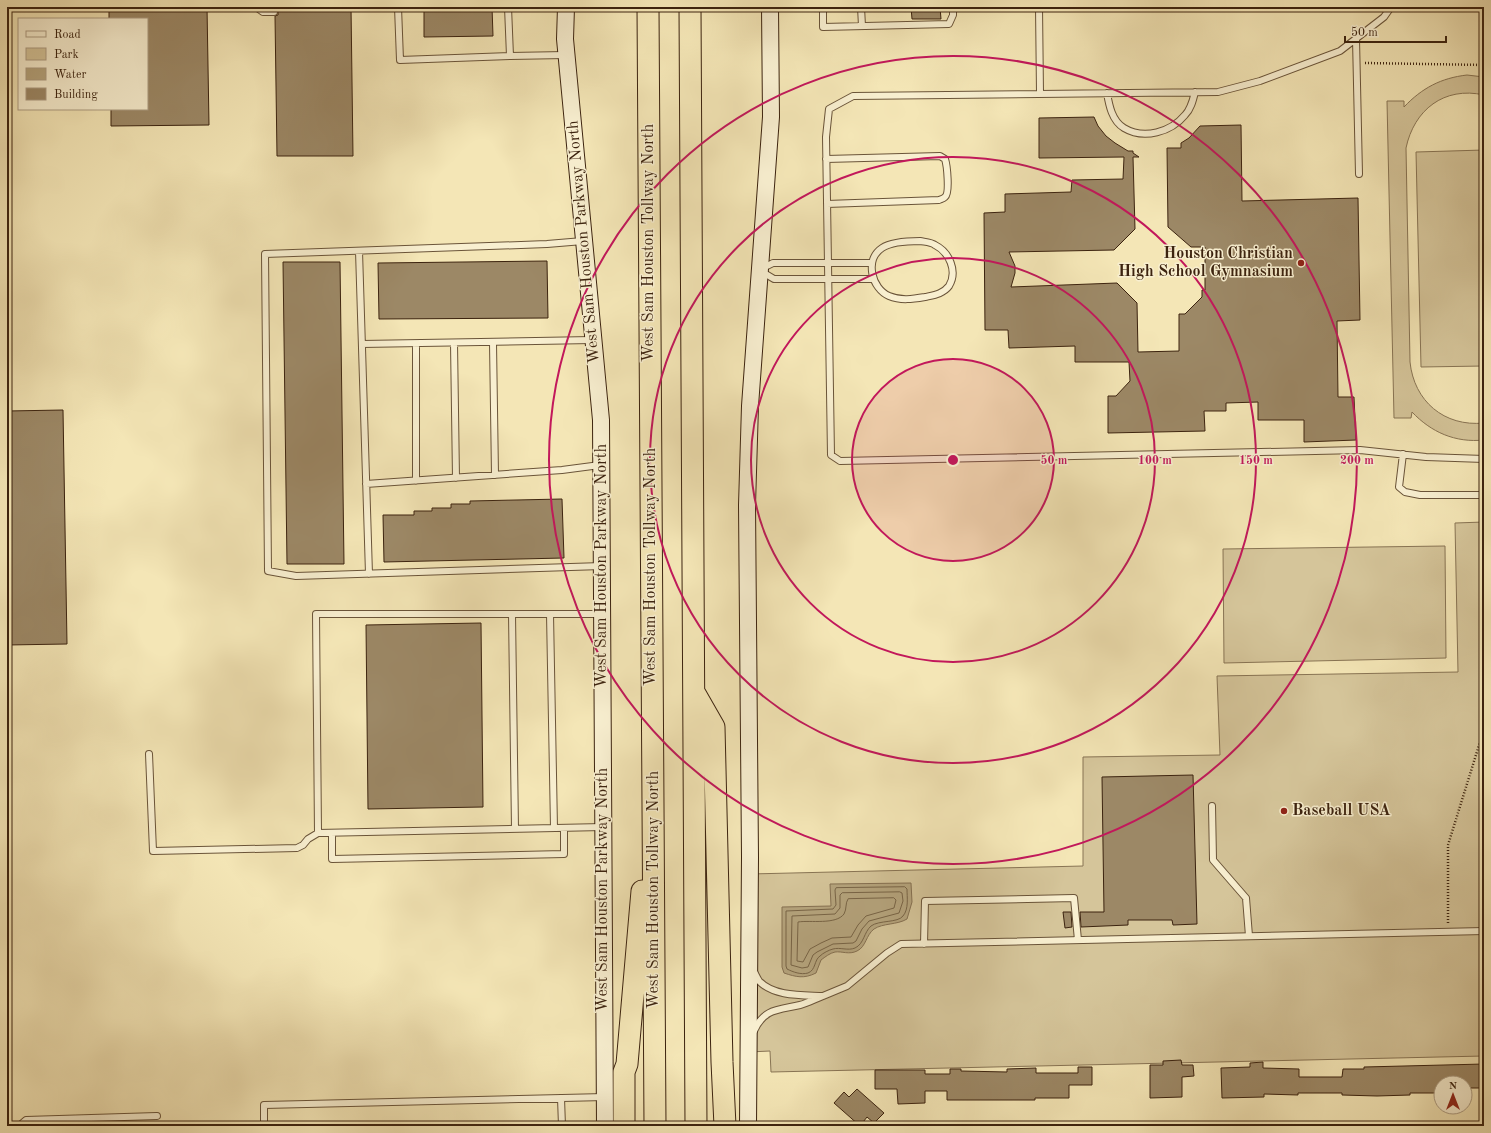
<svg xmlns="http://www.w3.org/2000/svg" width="1491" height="1133" font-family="'Old Standard TT',serif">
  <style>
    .green { fill: #d5c59a; stroke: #887454 }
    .water { fill: #b5a47d; stroke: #857051 }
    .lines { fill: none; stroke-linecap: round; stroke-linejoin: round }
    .shore { stroke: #786446; stroke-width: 1 }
    .building { fill: #9c8866; stroke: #3c230f }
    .lane-casing { stroke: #6a5439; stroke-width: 8 }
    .secondary-casing { stroke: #3c230f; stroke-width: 18 }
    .highway-casing { stroke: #3c230f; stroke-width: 23 }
    .path { stroke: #3c230f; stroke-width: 2.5; stroke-dasharray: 1 2; stroke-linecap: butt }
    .lane { stroke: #f8efd0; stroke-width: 6 }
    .secondary { stroke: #f8efd0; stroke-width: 16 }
    .highway { stroke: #f4e6b6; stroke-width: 21 }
    .ring { fill: none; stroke: #c2185b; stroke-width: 2 }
    .poi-dot { fill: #8f2418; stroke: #f8efd0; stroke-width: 1.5 }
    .labels { text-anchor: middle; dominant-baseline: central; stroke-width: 3; stroke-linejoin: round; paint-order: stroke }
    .street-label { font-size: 16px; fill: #3c230f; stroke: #f8efd0 }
    .poi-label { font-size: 16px; font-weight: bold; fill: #3c230f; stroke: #f8efd0; text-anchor: end }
    .centre { fill: #c2185b; stroke: #f8efd0; stroke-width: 2 }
    .ring-label { font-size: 12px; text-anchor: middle; font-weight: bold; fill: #c2185b; stroke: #f8efd0; stroke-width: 3; stroke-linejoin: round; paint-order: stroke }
  </style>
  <rect width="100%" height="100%" fill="#f4e6b6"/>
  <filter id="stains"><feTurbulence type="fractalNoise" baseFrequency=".005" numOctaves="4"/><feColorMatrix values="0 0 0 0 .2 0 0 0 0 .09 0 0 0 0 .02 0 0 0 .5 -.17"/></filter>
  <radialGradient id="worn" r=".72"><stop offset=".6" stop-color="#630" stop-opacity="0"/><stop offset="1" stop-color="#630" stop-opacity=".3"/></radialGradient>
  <path class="green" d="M1467 75 1484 77V95C1444 86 1414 110 1406 148L1410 362C1414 401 1444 427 1484 423V440C1455 443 1431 432 1412 412L1411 418H1394L1387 101H1404V107C1422 88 1441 78 1467 75Z
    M1484 150V366L1421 367 1416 152Z
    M1484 522V1056L771 1072 770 1051 749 1052 750 874 1083 866V757L1220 755 1217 676 1458 672 1455 523Z
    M1445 546 1446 658 1224 663 1223 549Z"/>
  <path class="water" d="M911 883 912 902 907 919C897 925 883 923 874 929 866 935 866 947 857 951 849 955 842 951 835 952 830 953 825 957 821 960L816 973C804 979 796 977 784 973L782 967V907L831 906 830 884Z"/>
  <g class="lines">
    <path class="shore" d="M905 887 907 889C907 897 909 909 903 916 898 923 879 920 871 926 864 932 864 944 855 948 848 951 840 947 833 949 829 950 823 953 820 956 814 960 816 970 808 973 801 975 793 972 787 969L786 966V911L833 909 836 905 835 890 836 888Z
      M900 892 902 893 903 901 899 913 869 921 862 929 856 941 853 943 833 944 817 952 813 955 808 967 802 968 791 965 792 916 835 914 840 908V895L842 893Z
      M894 898 896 900 894 908 866 916 858 925 851 937 832 938 821 943 810 949 803 962 797 961 798 922C810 920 836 925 844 914 847 909 845 903 848 899Z"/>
  </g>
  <path class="building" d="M109 7H207L209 125 111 126V109H147V19H109Z
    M274 7H351L353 156H277L275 16 278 15V12Z
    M424 7H492L493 36 424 37Z
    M911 7H940L941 19H912Z
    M1094 117 1098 126 1106 136 1115 143 1128 151H1133V153L1139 157H1133L1135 229 1114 250 1009 252 1015 266V273L1011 287 1117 283 1137 303 1138 352 1179 351V314H1185L1202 297V290H1205V247H1191L1168 227 1167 148H1181V143L1189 138 1200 126 1241 125 1242 201 1358 198 1360 320 1337 321 1338 397H1354L1356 440 1304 442V420H1258V402L1226 403V411H1204L1205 431 1108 433V396H1116L1130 381 1129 362H1075V346L1009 348 1008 330H985L984 213 1005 212V194L1071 192 1072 180 1123 179 1124 157 1039 158V118Z
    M547 261 548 318 379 319 378 263Z
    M283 262H340L344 564H287Z
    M63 410 67 644 7 645V411Z
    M562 499 564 558 384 562 383 515H414V511H432V508H451V504H470V501Z
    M481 623 483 807 368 809 366 625Z
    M1193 775 1197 924 1173 925 1172 920H1128V925L1081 927 1080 912H1104L1102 777Z
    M1063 912H1071L1072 927 1065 928Z
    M1181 1060 1182 1065H1193L1194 1076 1182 1077V1097L1150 1098V1065H1163V1061Z
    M1263 1062V1068L1299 1069V1077H1342L1343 1069H1364V1067L1484 1064V1088H1465V1083H1441V1093H1410V1095L1377 1096 1342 1095V1093H1298V1095L1264 1094V1097L1222 1098 1221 1068 1250 1067V1063Z
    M1078 1067H1092V1085H1069V1098H1035V1100H947V1091H925V1103L898 1104 897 1089H875V1070H925V1074H950V1069H961V1071L1007 1072V1069L1036 1068V1073H1078Z
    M857 1089 884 1113 874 1123 867 1117 860 1126 834 1103 844 1092 849 1097Z"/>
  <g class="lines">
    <defs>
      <path id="lane" d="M256 7 263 12H274
        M398 7 400 60 510 56
        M508 7 510 56 565 55
        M823 7V27L949 24 953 15V7
        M861 7 862 26
        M1039 7 1040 93
        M1391 7 1384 17 1340 51 1260 81 1218 92 853 96 829 109 826 137 831 455 840 461 1360 450 1426 457 1484 459
        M1356 39 1359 174
        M1107 93C1109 105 1112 121 1124 128 1144 140 1171 132 1185 115 1191 109 1193 100 1195 92
        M826 159 940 156 945 159C947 165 950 193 945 197 943 199 941 199 939 200L827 204
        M583 241 547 244 265 254 268 571 296 576 602 566
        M920 241C925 242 931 242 935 245 949 252 958 271 949 286 943 294 934 295 925 297 913 299 901 301 889 296 872 289 864 260 882 248 891 242 909 241 920 241Z
        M359 251 369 574
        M872 263H773L759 270 774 279H873
        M454 343 456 478
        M493 343 495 475
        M362 344 592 340
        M416 344V481
        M1403 454 1399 487 1405 492 1420 495H1484
        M366 484 562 470 600 465
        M512 614 515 829
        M550 614 554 828
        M602 614H316L318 833 603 827
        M149 754 153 851 297 848 303 845 308 839 318 833
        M1212 806 1213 860 1246 898 1249 936
        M332 833V859L564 854V828
        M924 944 925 901 1074 898 1078 940
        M753 970C755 973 757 978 759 981 774 997 803 995 823 996 815 999 808 1003 800 1005 779 1010 764 1008 754 1031
        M823 996 847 986 887 953 901 944 1484 931
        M561 1098 562 1126
        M19 1126 26 1120 157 1116
        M264 1126V1105L605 1097"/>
      <path id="secondary" d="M566 7 565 39 601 420 605 1126
        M748 1126 750 857 747 505 750 406 771 117 770 7"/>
      <path id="highway" d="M648 7 655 1126
        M690 7 696 1126
        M694 692 714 727 722 1062 725 1126
        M624 1126V1072L627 1064 642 891"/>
    </defs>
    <use href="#lane" class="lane-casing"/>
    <use href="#secondary" class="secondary-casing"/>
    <use href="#highway" class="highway-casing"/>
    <path class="path" d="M1365 63 1484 65
      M1448 923V845L1480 742 1484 741"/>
    <use href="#lane" class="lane"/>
    <use href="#secondary" class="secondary"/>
    <use href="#highway" class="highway"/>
  </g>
  <circle cx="953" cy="460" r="101" fill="#c2185b" fill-opacity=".12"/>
  <g class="ring">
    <circle cx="953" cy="460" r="101"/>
    <circle cx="953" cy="460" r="202"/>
    <circle cx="953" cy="460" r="303"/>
    <circle cx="953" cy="460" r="404"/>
  </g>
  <g class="poi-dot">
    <circle cx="1301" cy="263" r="4"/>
    <circle cx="1284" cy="811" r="4"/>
  </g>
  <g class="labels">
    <g class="street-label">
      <text transform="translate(584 242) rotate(-95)">West Sam Houston Parkway North</text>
      <text transform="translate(649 243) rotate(-90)">West Sam Houston Tollway North</text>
      <text transform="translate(602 566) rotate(-90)">West Sam Houston Parkway North</text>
      <text transform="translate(651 567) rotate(-90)">West Sam Houston Tollway North</text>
      <text transform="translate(603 890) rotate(-90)">West Sam Houston Parkway North</text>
      <text transform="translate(654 890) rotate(-90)">West Sam Houston Tollway North</text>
    </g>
    <g class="poi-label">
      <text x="1293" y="254">Houston Christian<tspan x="1293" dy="18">High School Gymnasium</tspan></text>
      <text x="1292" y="811" text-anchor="start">Baseball USA</text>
    </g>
  </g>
  <circle cx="953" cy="460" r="6" class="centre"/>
  <g class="ring-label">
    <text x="1054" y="464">50 m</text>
    <text x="1155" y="464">100 m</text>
    <text x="1256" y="464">150 m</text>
    <text x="1357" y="464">200 m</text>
  </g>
  <rect width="1491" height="1133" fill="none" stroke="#f4e6b6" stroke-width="24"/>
  <rect x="8" y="8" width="1475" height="1117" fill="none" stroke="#3c230f" stroke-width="2"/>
  <rect x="12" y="12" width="1467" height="1109" fill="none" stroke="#3c230f"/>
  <rect x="18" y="18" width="130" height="92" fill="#f8efd0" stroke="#ad9d83"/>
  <rect x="26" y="31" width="20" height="6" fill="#f8efd0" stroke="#ad9d83"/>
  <text x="54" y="38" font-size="12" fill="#3c230f">Road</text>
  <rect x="26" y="48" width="20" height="12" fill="#d5c59a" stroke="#ad9d83"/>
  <text x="54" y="58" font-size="12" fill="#3c230f">Park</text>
  <rect x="26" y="68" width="20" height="12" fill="#b5a47d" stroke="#ad9d83"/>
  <text x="54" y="78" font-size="12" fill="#3c230f">Water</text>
  <rect x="26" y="88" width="20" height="12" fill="#9c8866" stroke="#ad9d83"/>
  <text x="54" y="98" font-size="12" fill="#3c230f">Building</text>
  <g transform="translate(1453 1095)"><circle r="19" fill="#f8efd0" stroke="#ad9d83"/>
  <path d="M0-3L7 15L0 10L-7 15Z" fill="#8f2418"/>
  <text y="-6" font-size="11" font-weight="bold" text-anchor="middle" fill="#3c230f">N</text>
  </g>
  <path d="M1345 36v6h101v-6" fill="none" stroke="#3c230f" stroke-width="2"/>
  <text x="1351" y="36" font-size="12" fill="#3c230f" stroke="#f8efd0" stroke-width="3" paint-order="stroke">50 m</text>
  <rect width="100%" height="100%" filter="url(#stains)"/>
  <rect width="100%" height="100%" fill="url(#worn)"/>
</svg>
